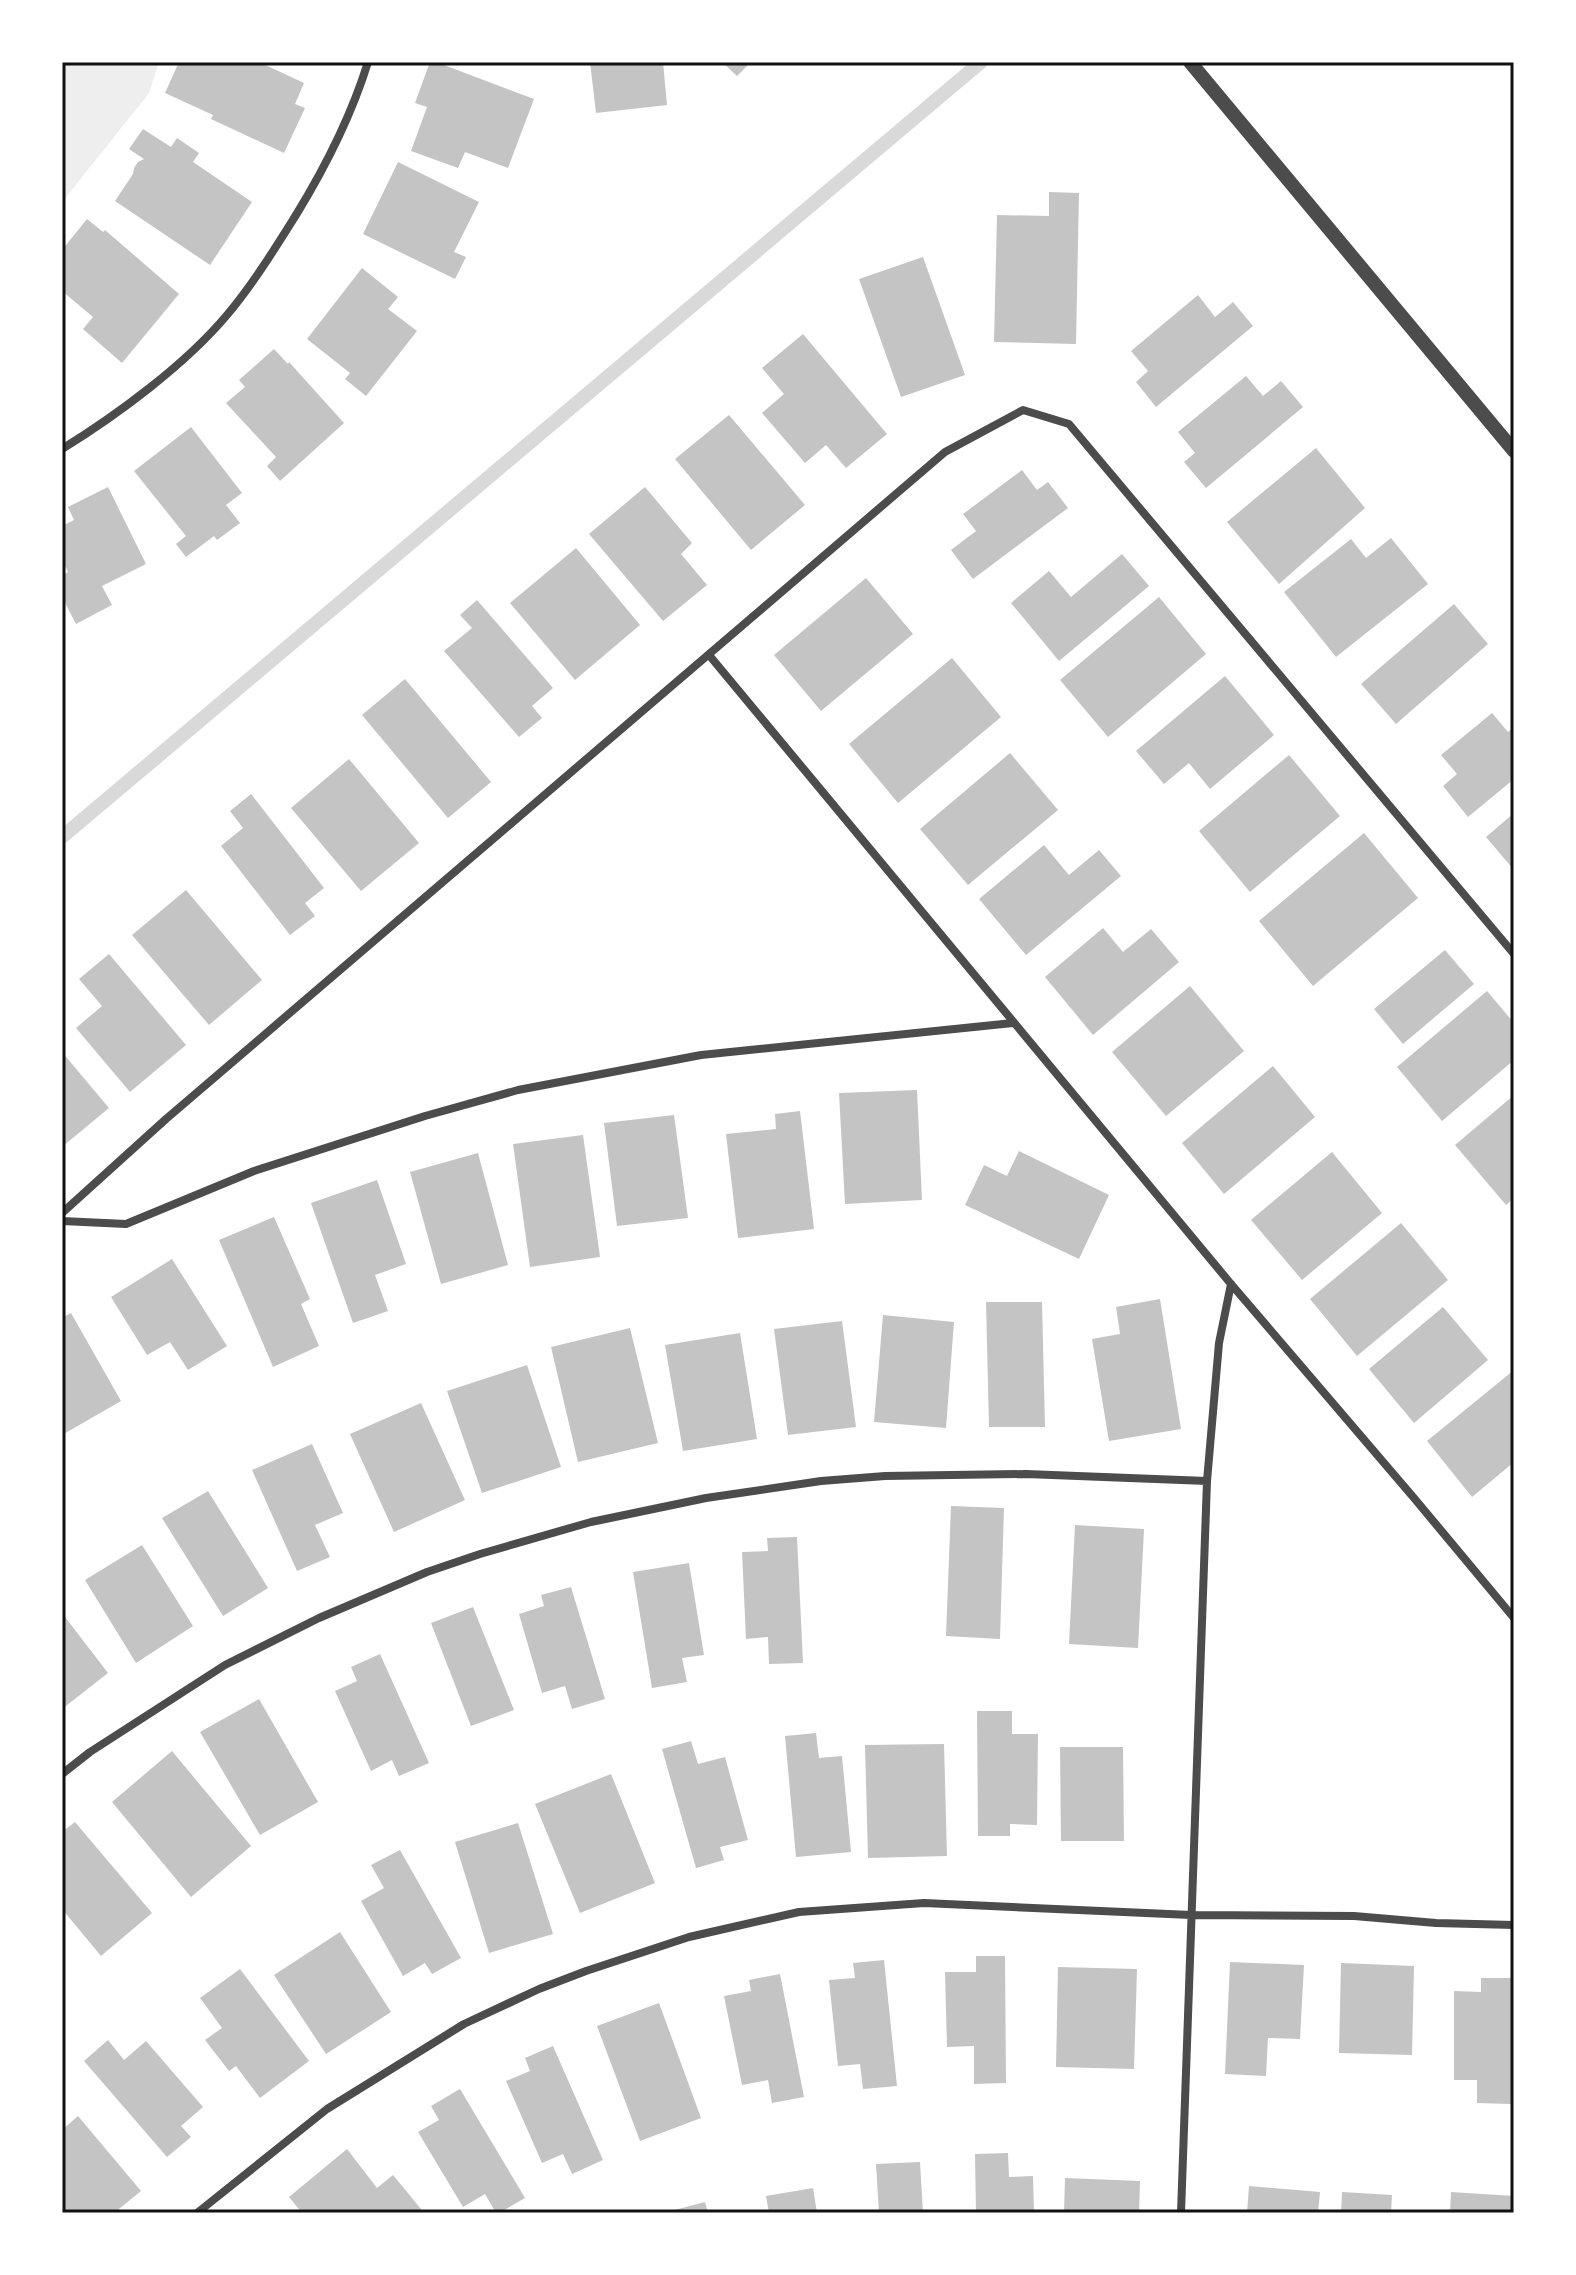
<svg xmlns="http://www.w3.org/2000/svg" width="1576" height="2275" font-family="'Zilla Slab',serif">
  <style>
    .green { fill: #eee }
    .lines { fill: none; stroke-linecap: round; stroke-linejoin: round }
    .stream { stroke: #d9d9d9; stroke-width: 14 }
    .building { fill: #c4c4c4 }
    .minor { stroke: #4c4c4c; stroke-width: 8 }
    .tertiary { stroke: #4c4c4c; stroke-width: 14 }
    .neatline { fill: none; stroke: #111; stroke-width: 3 }
  </style>
  <rect width="100%" height="100%" fill="#fff"/>
  <path class="green" d="M62 62H159L149 93 62 202Z"/>
  <g class="lines">
    <path class="stream" d="M62 837 981 62"/>
  </g>
  <path class="building" d="M179 62H259L304 83 295 104 305 108 284 153 211 119 213 115 165 93Z
    M430 62H436L534 99 508 168 465 152 458 168 411 151 427 107 415 103Z
    M590 62H663L667 105 596 113Z
    M722 62H751L737 76Z
    M143 129 171 147 177 138 199 153 193 162 252 202 210 265 115 201 133 174 134 168 138 162 144 159 129 149Z
    M398 162 479 202 454 252 466 257 455 279 363 234Z
    M1049 192 1079 193 1076 344 994 342 997 215 1049 216Z
    M87 219 103 232 105 230 179 294 122 363 83 329 93 317 62 291V250Z
    M923 257 965 375 901 397 859 279Z
    M362 268 398 297 388 309 417 331 366 396 345 379 350 373 307 339Z
    M1198 295 1215 317 1233 302 1253 326 1156 407 1136 382 1148 371 1131 351Z
    M803 334 887 434 846 468 826 445 805 463 762 413 784 394 762 368Z
    M274 349 288 364 289 362 344 423 280 481 267 466 276 457 226 403 245 387 239 380Z
    M1246 376 1263 396 1281 381 1303 407 1206 488 1184 462 1195 453 1178 432Z
    M729 415 805 505 751 550 675 459Z
    M191 427 242 493 226 505 240 523 217 540 214 536 186 557 176 544 186 536 134 471Z
    M1316 448 1365 508 1279 584 1227 522Z
    M1022 470 1037 490 1048 482 1068 508 973 579 951 550 976 531 963 514Z
    M108 487 146 564 102 586 112 605 76 624 62 597V575L68 572 62 559V526L74 520 68 507Z
    M645 487 692 543 681 554 707 585 663 621 589 534Z
    M1391 538 1428 584 1336 657 1284 592 1351 539 1366 558Z
    M576 548 640 625 575 680 510 603Z
    M1122 554 1149 586 1059 661 1011 603 1049 571 1071 597Z
    M866 578 913 634 821 711 774 655Z
    M1159 597 1206 654 1108 737 1060 680Z
    M477 600 553 688 532 706 542 718 519 737 444 651 472 628 460 615Z
    M1454 604 1488 644 1396 724 1361 684Z
    M952 658 1001 717 898 803 849 744Z
    M1225 676 1274 735 1210 789 1189 763 1164 784 1136 751Z
    M405 679 491 782 448 818 362 715Z
    M1492 713 1508 732 1514 727V779L1468 817 1443 786 1457 774 1441 755Z
    M1010 753 1058 810 968 885 920 829Z
    M1289 755 1340 816 1250 892 1199 831Z
    M349 759 419 843 361 891 291 808Z
    M251 794 324 888 305 903 315 916 290 935 221 846 243 828 230 811Z
    M1514 813V870L1486 837Z
    M1364 833 1418 898 1313 986 1259 921Z
    M1044 845 1069 875 1099 850 1121 876 1026 955 979 899Z
    M186 890 262 980 209 1025 132 935Z
    M1103 928 1123 952 1151 929 1179 962 1093 1035 1045 977Z
    M1445 950 1474 984 1403 1044 1374 1009Z
    M109 954 186 1045 130 1092 76 1028 102 1006 79 979Z
    M1190 986 1244 1051 1166 1116 1112 1052Z
    M1487 991 1514 1023V1060L1442 1121 1397 1067Z
    M62 1052 109 1108 62 1147Z
    M1273 1066 1315 1117 1224 1194 1182 1143Z
    M917 1090 922 1200 845 1204 839 1093Z
    M1514 1095V1198L1506 1205 1455 1145Z
    M800 1111 814 1229 738 1238 726 1134 776 1129 775 1114Z
    M674 1115 688 1218 617 1226 604 1123Z
    M583 1135 600 1257 530 1267 513 1144Z
    M1019 1151 1109 1195 1079 1259 965 1205 984 1165 1007 1176Z
    M1332 1152 1382 1213 1302 1280 1251 1220Z
    M478 1153 508 1265 441 1284 410 1172Z
    M377 1180 406 1264 375 1275 388 1311 353 1323 311 1203Z
    M274 1217 310 1299 301 1304 319 1346 273 1367 219 1240Z
    M1401 1223 1448 1280 1357 1356 1310 1299Z
    M172 1259 227 1346 188 1370 170 1342 147 1355 111 1297Z
    M1160 1299 1181 1429 1109 1441 1092 1339 1120 1334 1116 1307Z
    M986 1302H1042L1045 1427H989Z
    M1443 1307 1488 1360 1414 1423 1369 1369Z
    M71 1313 121 1401 62 1435V1318Z
    M883 1315 954 1322 946 1428 874 1422Z
    M842 1321 856 1427 788 1435 774 1329Z
    M630 1328 658 1443 578 1462 551 1347Z
    M740 1333 757 1439 683 1451 665 1345Z
    M527 1365 561 1467 482 1493 447 1391Z
    M1514 1370V1462L1472 1497 1427 1441Z
    M421 1403 465 1500 394 1532 350 1434Z
    M312 1444 343 1513 315 1525 330 1557 297 1571 252 1470Z
    M208 1491 268 1588 223 1616 162 1518Z
    M951 1506 1004 1508 1000 1639 946 1636Z
    M1075 1525 1144 1529 1138 1648 1069 1644Z
    M797 1537 803 1663 769 1664 768 1637 746 1639 742 1552 768 1551 767 1538Z
    M142 1545 193 1626 136 1663 85 1580Z
    M689 1563 704 1655 682 1658 687 1682 652 1688 633 1572Z
    M571 1587 605 1699 572 1709 565 1686 542 1693 519 1614 544 1606 541 1595Z
    M473 1607 514 1710 471 1726 431 1623Z
    M62 1613 108 1673 62 1709Z
    M380 1654 429 1763 399 1776 392 1760 371 1771 335 1691 357 1681 351 1667Z
    M259 1699 318 1802 260 1835 200 1732Z
    M977 1711H1012V1734H1038L1037 1825 1010 1824V1836H978Z
    M816 1733 819 1758 842 1756 851 1852 796 1857 785 1736Z
    M691 1741 698 1764 725 1757 748 1840 720 1847 724 1860 696 1868 662 1749Z
    M944 1744 947 1856 868 1858 865 1745Z
    M1060 1747H1123L1124 1841H1061Z
    M172 1751 251 1846 191 1897 112 1802Z
    M611 1774 655 1883 580 1913 535 1804Z
    M75 1822 152 1913 101 1956 62 1909V1832Z
    M518 1823 553 1934 489 1953 455 1842Z
    M400 1850 461 1958 432 1974 425 1963 403 1976 361 1901 384 1888 371 1865Z
    M340 1932 391 2012 326 2054 274 1975Z
    M976 1956H1005L1006 2083 974 2084V2046L947 2047 945 1972H976Z
    M884 1960 897 2086 863 2089 860 2064 838 2066 829 1980 855 1978 853 1963Z
    M1230 1962 1304 1965 1300 2039 1268 2038 1266 2076 1225 2074Z
    M1341 1963 1414 1966 1412 2055 1339 2053Z
    M1058 1967 1137 1969 1134 2069 1056 2067Z
    M240 1969 309 2061 260 2098 236 2066 229 2071 205 2040 222 2028 200 1998Z
    M780 1974 804 2097 772 2103 768 2080 742 2085 724 1996 751 1991 749 1980Z
    M1481 1978H1511V2104L1477 2103V2080H1454V1991L1481 1992Z
    M659 2003 701 2118 640 2141 597 2026Z
    M108 2040 124 2060 146 2041 203 2107 181 2126 191 2137 167 2157 84 2061Z
    M553 2046 603 2160 572 2174 563 2154 542 2163 506 2081 530 2071 525 2058Z
    M460 2089 525 2198 499 2213H496L485 2194 463 2207 418 2132 439 2120 431 2106Z
    M78 2116 141 2191 114 2213H62V2130Z
    M347 2149 377 2188 393 2175 421 2209 416 2213H302L289 2197Z
    M1008 2153 1009 2177 1033 2176 1034 2213H976L975 2154Z
    M920 2162 923 2213H879L876 2164Z
    M1065 2178 1140 2181 1139 2213H1064Z
    M1249 2186 1320 2192 1318 2213H1247Z
    M813 2188 817 2213H769L766 2196Z
    M1342 2192 1392 2195 1391 2213H1341Z
    M1451 2192 1514 2196V2213H1450Z
    M705 2202 708 2213H668L667 2212Z"/>
  <g class="lines">
    <path class="minor" d="M62 449C117 415 185 365 227 315 253 284 274 250 296 215 326 166 351 117 368 62
      M709 655 1231 1284 1414 1498 1514 1618
      M62 1213 166 1119 945 452 1023 410 1069 424 1514 954
      M62 1221 126 1224 254 1171 425 1116 518 1090 701 1055 1013 1023
      M62 1774 90 1752 225 1665 319 1618 427 1572 480 1554 591 1522 706 1498 821 1481 885 1476 1026 1474 1207 1481
      M197 2213 327 2109 464 2024 539 1989 586 1971 689 1937 799 1912 924 1903 1191 1915 1354 1916 1436 1923 1514 1925
      M1181 2213 1207 1481 1219 1343 1231 1284"/>
    <path class="tertiary" d="M1190 62 1514 451"/>
  </g>
  <rect width="1576" height="2275" fill="none" stroke="#ffffff" stroke-width="128"/>
  <rect x="64" y="64" width="1448" height="2147" class="neatline"/>
</svg>
